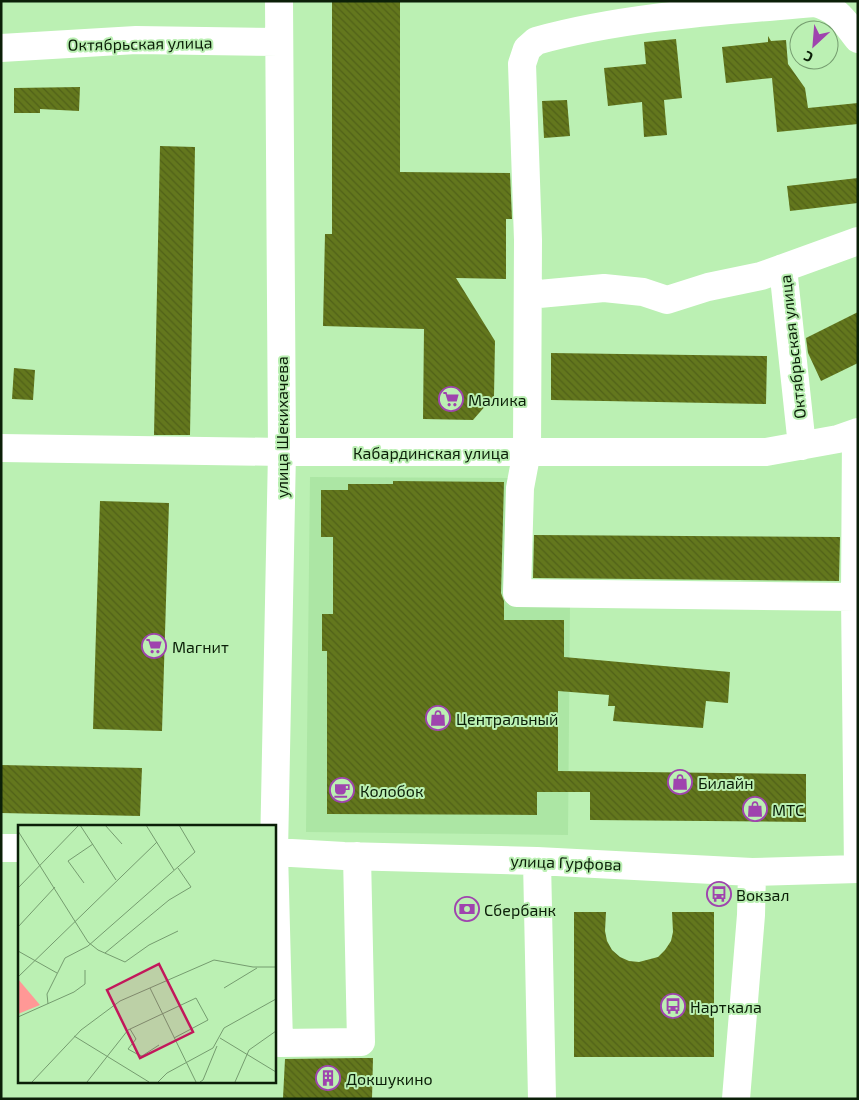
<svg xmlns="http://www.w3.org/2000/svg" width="859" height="1100" font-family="'Exo 2',sans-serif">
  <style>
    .built { fill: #ace6a4 }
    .building { fill: url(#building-back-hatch) }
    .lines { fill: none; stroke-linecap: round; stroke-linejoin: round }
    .minor { stroke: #fff; stroke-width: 28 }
    .labels { text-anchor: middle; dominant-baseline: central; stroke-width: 4; stroke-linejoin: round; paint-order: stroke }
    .street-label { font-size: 16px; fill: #0b1f08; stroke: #bbf0b3 }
    .poi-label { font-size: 16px; fill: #0b1f08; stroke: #bbf0b3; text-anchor: start }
    .inset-road { fill: none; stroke: #759c6f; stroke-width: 1 }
    .view { fill: #c2185b; fill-opacity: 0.15; stroke: #c2185b; stroke-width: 2.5 }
    .inset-edge { fill: none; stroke: #0b1f08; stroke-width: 2.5 }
  </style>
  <defs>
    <pattern id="building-back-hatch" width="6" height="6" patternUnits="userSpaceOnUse" patternTransform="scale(1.25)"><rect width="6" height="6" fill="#63771d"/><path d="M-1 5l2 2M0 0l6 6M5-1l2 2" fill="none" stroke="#506118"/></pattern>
  </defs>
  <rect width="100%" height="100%" fill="#bbf0b3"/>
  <path class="built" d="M310 477 510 478 511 604 570 605 568 835 306 832Z"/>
  <path class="building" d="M332 1H400V172L510 173 512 219H506V279L456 278 495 341 494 396 473 420 423 419 424 329 323 326 325 234H332Z
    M768 36 771 41 786 40 788 64 805 88 808 108 858 103V124L777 132 772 78 726 83 722 47 768 42Z
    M676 39 682 98 664 100 667 135 644 137 642 102 608 106 604 68 646 64 644 42Z
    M80 87 79 111 40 109V113H14V88Z
    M567 100 570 136 544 138 542 101Z
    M160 146 195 147 190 435H154Z
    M858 178V203L790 211 787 186Z
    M858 312V363L821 381 808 353 806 338Z
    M551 353 767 356 766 404 551 400Z
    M14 368 35 370 33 400 12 399Z
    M393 481 504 482 501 593 504 601V620H564V657L730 672 728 703 706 701 703 728 613 721 615 706H608L609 695 558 691V771L806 774V822L590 820V792H537V815L327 814V651H322V614H333V537H321V490H348V484H393Z
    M100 501 169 503 162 731 93 729Z
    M534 535 840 537 839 581 533 578Z
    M1 765 142 768 140 816 1 813Z
    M574 912H606L605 931 607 941 612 950 620 957 629 961 639 962 658 957 665 950 671 941 673 932 672 912H714V1057H574Z
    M361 1058H373L372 1099 283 1098 285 1059Z"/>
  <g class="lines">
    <path class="minor" d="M279 1 282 452 274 852 279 1043 361 1042 357 856
      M1 48 136 40 279 42
      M783 268 802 446
      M528 295 604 288 643 292 667 300 708 287 761 276 858 241
      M856 433 855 597 858 869
      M1 448 282 452H766L838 439 858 432
      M855 597 517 593 520 488 527 451 528 240 522 64 527 49 536 41C626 16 722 11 815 3 838 9 844 21 858 39
      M1 848H19
      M274 852 344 856 537 861 752 872 858 869
      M537 861 542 1099
      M736 1099 751 915 752 872"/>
  </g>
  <defs>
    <symbol id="supermarket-ring" viewBox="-11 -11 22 22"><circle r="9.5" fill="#bbf0b3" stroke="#9f44ae" stroke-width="1.5"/><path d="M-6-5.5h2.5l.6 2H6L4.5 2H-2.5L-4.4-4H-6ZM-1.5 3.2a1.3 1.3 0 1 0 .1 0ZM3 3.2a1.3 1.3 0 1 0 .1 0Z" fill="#9f44ae"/></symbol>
    <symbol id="shop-ring" viewBox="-11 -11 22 22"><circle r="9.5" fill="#bbf0b3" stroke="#9f44ae" stroke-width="1.5"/><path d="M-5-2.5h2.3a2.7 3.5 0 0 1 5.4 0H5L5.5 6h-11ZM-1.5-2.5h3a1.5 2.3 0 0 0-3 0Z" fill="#9f44ae"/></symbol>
    <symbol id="cafe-ring" viewBox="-11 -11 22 22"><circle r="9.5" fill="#bbf0b3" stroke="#9f44ae" stroke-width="1.5"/><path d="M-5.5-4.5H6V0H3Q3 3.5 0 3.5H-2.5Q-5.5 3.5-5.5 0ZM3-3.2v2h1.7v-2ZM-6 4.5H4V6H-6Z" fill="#9f44ae"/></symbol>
    <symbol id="bus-ring" viewBox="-11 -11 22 22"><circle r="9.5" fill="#bbf0b3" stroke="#9f44ae" stroke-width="1.5"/><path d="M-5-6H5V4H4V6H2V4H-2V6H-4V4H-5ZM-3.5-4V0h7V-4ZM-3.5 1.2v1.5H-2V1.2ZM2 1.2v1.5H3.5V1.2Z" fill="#9f44ae"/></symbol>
    <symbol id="bank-ring" viewBox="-11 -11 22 22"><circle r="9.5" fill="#bbf0b3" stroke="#9f44ae" stroke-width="1.5"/><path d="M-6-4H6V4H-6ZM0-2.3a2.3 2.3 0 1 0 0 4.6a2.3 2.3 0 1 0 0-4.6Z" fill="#9f44ae"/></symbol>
    <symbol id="building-ring" viewBox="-11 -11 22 22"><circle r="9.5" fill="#bbf0b3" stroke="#9f44ae" stroke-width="1.5"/><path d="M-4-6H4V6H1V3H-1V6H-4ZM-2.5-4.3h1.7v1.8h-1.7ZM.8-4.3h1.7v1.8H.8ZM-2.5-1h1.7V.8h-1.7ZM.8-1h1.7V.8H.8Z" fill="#9f44ae"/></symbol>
  </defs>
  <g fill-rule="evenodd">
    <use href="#supermarket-ring" x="437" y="385" width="28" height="28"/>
    <use href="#supermarket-ring" x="140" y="632" width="28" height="28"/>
    <use href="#shop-ring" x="424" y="704" width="28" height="28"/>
    <use href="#shop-ring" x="666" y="768" width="28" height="28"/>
    <use href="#cafe-ring" x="328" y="776" width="28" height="28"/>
    <use href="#shop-ring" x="741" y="795" width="28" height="28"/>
    <use href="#bus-ring" x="705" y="880" width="28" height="28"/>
    <use href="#bank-ring" x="453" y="895" width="28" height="28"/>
    <use href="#bus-ring" x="659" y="992" width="28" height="28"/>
    <use href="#building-ring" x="314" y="1064" width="28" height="28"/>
  </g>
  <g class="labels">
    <g class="street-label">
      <text transform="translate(140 43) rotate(-1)">Октябрьская улица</text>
      <text transform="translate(792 347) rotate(-96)">Октябрьская улица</text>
      <text transform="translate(281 427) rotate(-90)">улица Шекихачева</text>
      <text x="431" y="452">Кабардинская улица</text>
      <text transform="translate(566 862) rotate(2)">улица Гурфова</text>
    </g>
    <g class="poi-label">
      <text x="468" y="399">Малика</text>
      <text x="172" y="646">Магнит</text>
      <text x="456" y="718">Центральный</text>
      <text x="698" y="782">Билайн</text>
      <text x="360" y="790">Колобок</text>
      <text x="772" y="809">МТС</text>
      <text x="736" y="894">Вокзал</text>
      <text x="484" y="909">Сбербанк</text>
      <text x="690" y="1006">Нарткала</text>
      <text x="346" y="1078">Докшукино</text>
    </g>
  </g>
  <g transform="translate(18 825)">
    <rect width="258" height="258" fill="#bbf0b3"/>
    <path d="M0 154 22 180 0 189Z" fill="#ff9896"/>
    <path class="inset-road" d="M62 0 98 55M87 0 104 19M128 0 156 45M0 6 70 117 80 125 107 137 131 120 160 106M66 58 50 36 75 19M0 63 61 0M0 102 37 62M0 126 39 148M87 128 151 75 173 62 160 43M0 152 139 17M132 163 178 257M206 163 239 143M30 179 29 169 47 133 70 121 177 27 161 0M96 179 109 206M0 192 56 167 67 159V145M112 204 118 214 110 224 119 229 124 231 141 220M56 211 131 257M202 213 258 247M14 257 63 205 102 176 196 135 235 142H258M69 257 110 205 178 173 190 195 156 213M140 257 149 248 195 223 206 203 258 174M182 257 185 255 199 221M217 257 231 225 258 206"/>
    <path class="view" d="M141 139 175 207 122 233 89 165Z"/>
    <rect width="258" height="258" class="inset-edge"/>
  </g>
  <rect width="859" height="1100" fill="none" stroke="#0b1f08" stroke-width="5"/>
  <g transform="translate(814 45) rotate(206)"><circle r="24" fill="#bbf0b3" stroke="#759c6f"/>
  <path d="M0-4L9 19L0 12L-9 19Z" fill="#9f44ae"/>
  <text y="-8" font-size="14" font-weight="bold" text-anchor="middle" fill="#0b1f08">С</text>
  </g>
</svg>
